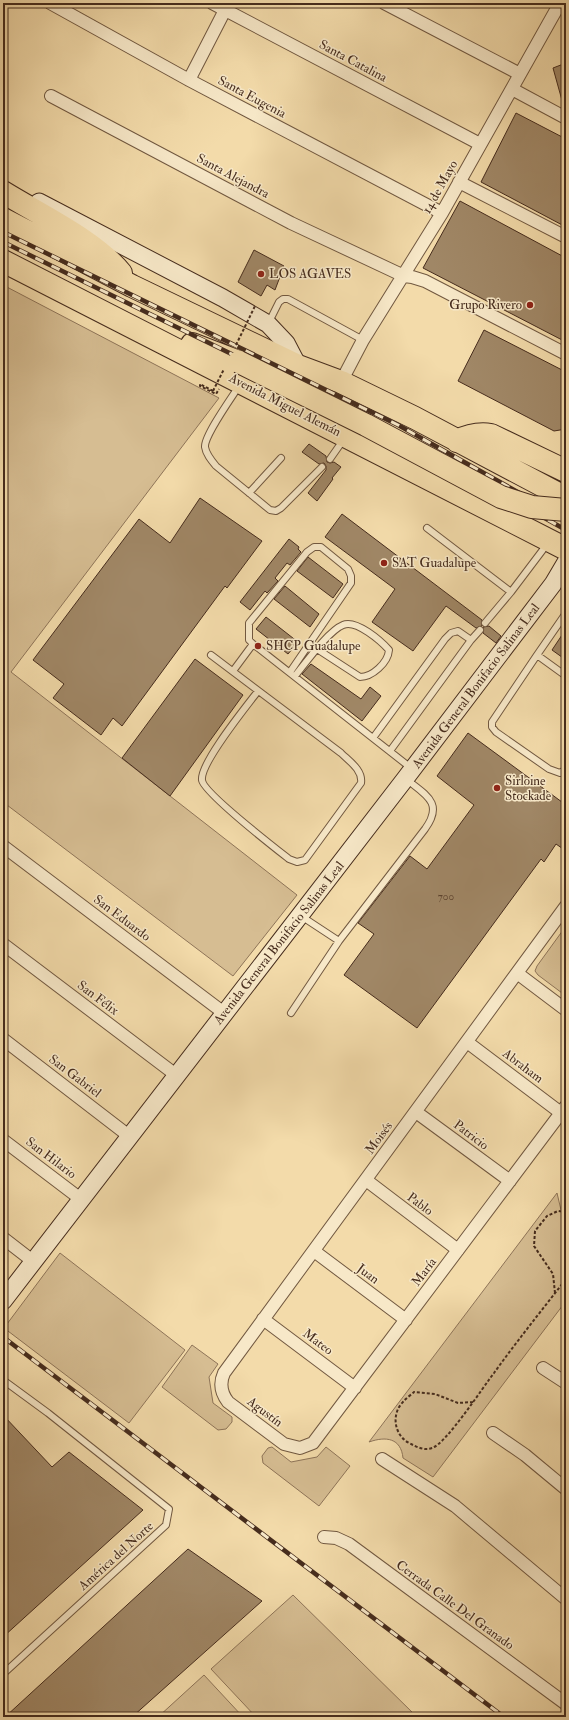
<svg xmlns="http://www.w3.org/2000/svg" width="569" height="1720" font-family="'IM FELL Double Pica',serif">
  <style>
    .green { fill: #d6bd92; stroke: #8e7458 }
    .building { fill: #a08766; stroke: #462c1d }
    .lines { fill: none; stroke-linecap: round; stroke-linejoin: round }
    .lane-casing { stroke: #715840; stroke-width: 8 }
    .street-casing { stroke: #715840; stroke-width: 14 }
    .secondary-casing { stroke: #462c1d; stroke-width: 19 }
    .highway-casing { stroke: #462c1d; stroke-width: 24 }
    .path { stroke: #462c1d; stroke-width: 2; stroke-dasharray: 3 2; stroke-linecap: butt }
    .lane { stroke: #f7e8c8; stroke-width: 6 }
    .street { stroke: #f7e8c8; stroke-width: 12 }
    .secondary { stroke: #f7e8c8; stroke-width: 17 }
    .highway { stroke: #f3dbaa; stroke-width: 22 }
    .rail-casing { stroke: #462c1d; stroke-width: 4.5 }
    .rail { stroke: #f7e8c8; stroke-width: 3; stroke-dasharray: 9; stroke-linecap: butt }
    .highway-bridge-casing { stroke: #462c1d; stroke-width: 24; stroke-linecap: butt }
    .path-bridge { stroke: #462c1d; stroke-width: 2; stroke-dasharray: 3 2; stroke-linecap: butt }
    .highway-bridge { stroke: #f3dbaa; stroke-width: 22 }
    .poi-dot { fill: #8f2418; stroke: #f7e8c8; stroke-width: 1.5 }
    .labels { text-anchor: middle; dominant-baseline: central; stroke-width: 3; stroke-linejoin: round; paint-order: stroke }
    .number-label { font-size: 11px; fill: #5c432f }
    .street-label { font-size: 13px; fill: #462c1d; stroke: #f7e8c8 }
    .poi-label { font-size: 13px; fill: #462c1d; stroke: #f7e8c8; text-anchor: start }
  </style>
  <rect width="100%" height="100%" fill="#f3dbaa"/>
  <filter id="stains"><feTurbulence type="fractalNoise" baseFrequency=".005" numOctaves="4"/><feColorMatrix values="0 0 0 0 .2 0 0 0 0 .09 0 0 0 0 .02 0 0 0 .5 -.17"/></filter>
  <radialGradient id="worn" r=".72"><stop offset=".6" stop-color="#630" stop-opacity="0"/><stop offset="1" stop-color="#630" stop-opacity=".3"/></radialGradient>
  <path class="green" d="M3 285 219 398 11 672 297 895 233 976 3 802Z
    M566 926V996L538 975 535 971 537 966Z
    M557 1193 561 1210 566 1214V1301L433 1477 403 1458C401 1438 386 1436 369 1442Z
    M60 1253 185 1350 129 1423 4 1328Z
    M192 1345 218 1364 209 1377 213 1403 232 1417V1422L226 1429 218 1430 162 1387Z
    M272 1447 291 1462 317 1457 326 1447 350 1466 319 1506 263 1463 262 1456 268 1448Z
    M293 1595 416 1716 415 1717H256L211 1669Z
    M204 1675 243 1717H158Z"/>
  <path class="building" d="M566 63V104H563L553 68Z
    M516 113 566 139V227L481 182Z
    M460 201 566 258V342L423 268Z
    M254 250 284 266 275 290 267 285 261 296 238 282Z
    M484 330 566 372V429L554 431 458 381Z
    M309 444 326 456 327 462 330 463 334 462 341 467 332 478 333 479 317 501 308 493 326 470V466L324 463 319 464 302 452Z
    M200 498 262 541 227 588 225 586 122 726 113 718 101 735 53 698 64 684 33 660 139 519 170 543Z
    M342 514 482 620V626L476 628 446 606 413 651 372 622 395 589 325 537Z
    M289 539 299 547 298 549 301 552 290 565 287 563 275 578 278 581 267 593 265 591 250 610 240 602Z
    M308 557 343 584 333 598 297 571Z
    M285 586 319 614 310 627 274 599Z
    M266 617 298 642 288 654 256 629Z
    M489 626 501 636 496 643 483 633V627Z
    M566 629V660L552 650Z
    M195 659 243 695 170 796 122 758Z
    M311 664 361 699 370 687 381 696 362 721 302 674Z
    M468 733 566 805V851L556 844 544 862 541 859 417 1028 344 975 374 934 358 923 410 856 427 869 474 805 437 776Z
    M3 1415 52 1467 69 1452 143 1510 3 1637Z
    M188 1549 262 1601 132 1717H5Z"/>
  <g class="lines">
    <defs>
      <path id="lane" d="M269 322 279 302 283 299H288L363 340
        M239 386C232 397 204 436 205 447 206 454 211 460 216 466L270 510 276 511 281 508 322 467
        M330 459 344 439
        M249 493 281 458
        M427 528 511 592 548 543
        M485 623 511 592
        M471 640 480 630
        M211 655 341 753C349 761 363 770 361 783L305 860 297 862 289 859C275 848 203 792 202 780 200 763 246 707 258 691
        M537 655 566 613
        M233 671 253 644
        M290 672 351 583V576L348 569 321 547H314L307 552 249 623V640L253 644 411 768
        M295 676C305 664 328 631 343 625 356 619 381 641 389 650 388 663 372 677 360 677L317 649
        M566 676 537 655 492 722V727L496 732 549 769 560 773 566 769
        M373 738 445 639 451 633 458 631 471 640 390 751
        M301 916 339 941 425 829C444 803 426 795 406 779
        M291 1013 339 941
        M3 1380 48 1413 169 1509 166 1525 3 1674"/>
      <path id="street" d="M50 3 189 80 442 213
        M212 3 480 144
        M384 3 520 74
        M189 80 225 10
        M512 89 566 118
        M51 96 291 223 404 276 412 277 425 281 566 354
        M459 182 566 237
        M341 382 363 340 442 213 560 3
        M3 846 224 1013
        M566 906 224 1373C219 1384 221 1393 228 1402L284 1444 300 1448 313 1443 566 1106
        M3 944 176 1075
        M517 973 566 1010
        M3 1039 129 1136
        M467 1042 561 1113
        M416 1112 510 1181
        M3 1140 82 1200
        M366 1180 458 1250
        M3 1238 34 1262
        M314 1251 406 1320
        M263 1319 355 1388
        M543 1368 566 1383
        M493 1433 525 1455 566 1489
        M382 1459 455 1506 566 1599
        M324 1537 336 1538 349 1544 566 1704"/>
      <path id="secondary" d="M39 202 223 298 268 324 286 343 298 366
        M3 1301 405 779 553 584 566 562"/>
      <path id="highway" d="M3 192C40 215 94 240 121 273
        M3 219 132 286 298 366 341 382 415 418 566 498
        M3 261 566 549
        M192 344 239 362
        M457 441C469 435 479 433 491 435L566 471"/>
    </defs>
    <use href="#lane" class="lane-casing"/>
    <use href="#street" class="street-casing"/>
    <use href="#secondary" class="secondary-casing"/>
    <use href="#highway" class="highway-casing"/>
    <path class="path" d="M213 391 200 384V386L216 394 219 389
      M555 1293 553 1274 534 1246 535 1231 547 1216 558 1211 566 1212
      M473 1402 458 1403 435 1394 414 1392C411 1395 406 1398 403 1402 391 1414 394 1435 409 1443 417 1447 424 1451 432 1448 446 1444 483 1387 494 1373 517 1341 542 1310 566 1279"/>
    <use href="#lane" class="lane"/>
    <use href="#street" class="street"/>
    <use href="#secondary" class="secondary"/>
    <use href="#highway" class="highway"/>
    <defs>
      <path id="rail" d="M3 232 398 425 566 519
        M3 242 393 433 566 530
        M3 1337 504 1717"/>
    </defs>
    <use href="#rail" class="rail-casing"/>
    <use href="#rail" class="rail"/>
    <defs>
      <path id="highway-bridge" d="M239 362 366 425 501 497 532 507 566 510"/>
    </defs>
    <use href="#highway-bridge" class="highway-bridge-casing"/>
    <path class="path-bridge" d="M236 345 255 306
      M213 391 224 369"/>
    <use href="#highway-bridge" class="highway-bridge"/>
  </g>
  <g class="poi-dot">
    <circle cx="261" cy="274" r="4"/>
    <circle cx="530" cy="305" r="4"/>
    <circle cx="384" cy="563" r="4"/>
    <circle cx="258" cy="646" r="4"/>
    <circle cx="497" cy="788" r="4"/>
  </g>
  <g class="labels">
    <g class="number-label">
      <text x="446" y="896">700</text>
    </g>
    <g class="street-label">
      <text transform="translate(353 61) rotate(28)">Santa Catalina</text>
      <text transform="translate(252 97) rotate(28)">Santa Eugenia</text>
      <text transform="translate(233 176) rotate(28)">Santa Alejandra</text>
      <text transform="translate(440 187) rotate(-61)">14 de Mayo</text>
      <text transform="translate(285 405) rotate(27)">Avenida Miguel Alemán</text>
      <text transform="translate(476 686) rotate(-53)">Avenida General Bonifacio Salinas Leal</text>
      <text transform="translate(122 918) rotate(37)">San Eduardo</text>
      <text transform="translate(279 943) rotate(-52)">Avenida General Bonifacio Salinas Leal</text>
      <text transform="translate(98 998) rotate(37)">San Félix</text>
      <text transform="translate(523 1066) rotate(37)">Abraham</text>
      <text transform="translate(75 1076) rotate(37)">San Gabriel</text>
      <text transform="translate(471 1135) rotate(37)">Patricio</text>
      <text transform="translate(379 1138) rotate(-54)">Moisés</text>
      <text transform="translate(51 1158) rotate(37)">San Hilario</text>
      <text transform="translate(420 1204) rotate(37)">Pablo</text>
      <text transform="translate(424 1272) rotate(-53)">María</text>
      <text transform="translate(368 1274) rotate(37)">Juan</text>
      <text transform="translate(318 1342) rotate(37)">Mateo</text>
      <text transform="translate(265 1412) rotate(37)">Agustín</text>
      <text transform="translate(116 1556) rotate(-42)">América del Norte</text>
      <text transform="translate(455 1605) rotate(36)">Cerrada Calle Del Granado</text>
    </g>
    <g class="poi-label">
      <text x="269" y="274">LOS AGAVES</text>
      <text x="522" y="305" text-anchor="end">Grupo Rivero</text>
      <text x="392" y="563">SAT Guadalupe</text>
      <text x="266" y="646">SHCP Guadalupe</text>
      <text x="505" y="781">Sirloine<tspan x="505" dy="15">Stockade</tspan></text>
    </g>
  </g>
  <rect width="569" height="1720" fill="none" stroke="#f3dbaa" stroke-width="16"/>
  <rect x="4" y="4" width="561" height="1712" fill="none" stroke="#462c1d" stroke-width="2"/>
  <rect x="8" y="8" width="553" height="1704" fill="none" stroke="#462c1d"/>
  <rect width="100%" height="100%" filter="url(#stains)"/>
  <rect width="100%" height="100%" fill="url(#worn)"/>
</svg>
